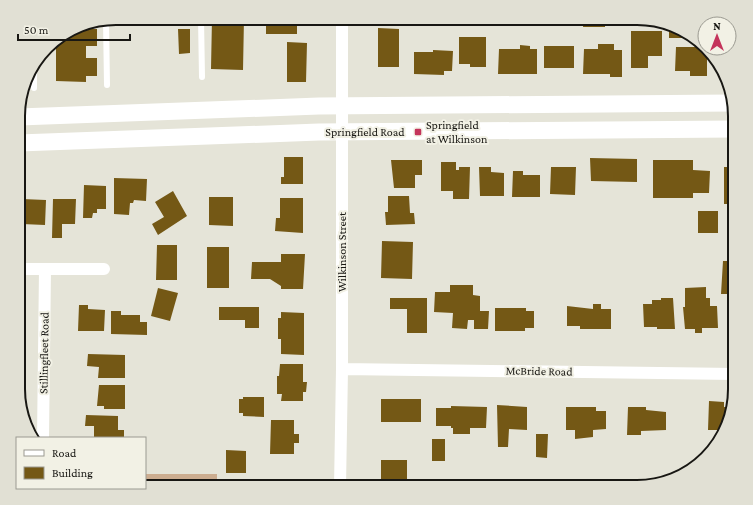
<svg xmlns="http://www.w3.org/2000/svg" width="753" height="505" font-family="'Crimson Pro',serif">
  <style>
    .green { fill: #ccad90 }
    .building { fill: #745815 }
    .lines { fill: none; stroke-linecap: round; stroke-linejoin: round }
    .lane { stroke: #fff; stroke-width: 6 }
    .street { stroke: #fff; stroke-width: 12 }
    .secondary { stroke: #fff; stroke-width: 17 }
    .poi-dot { fill: #c4345b; stroke: #f2f1e5; stroke-width: 1.5 }
    .labels { text-anchor: middle; dominant-baseline: central; stroke-width: 4; stroke-linejoin: round; paint-order: stroke }
    .poi-label { font-size: 12px; fill: #181713; stroke: #f2f1e5; text-anchor: start }
    .street-label { font-size: 12px; fill: #181713; stroke: #f2f1e5 }
    .rim { fill: none; stroke: #181713; stroke-width: 2 }
  </style>
  <rect width="100%" height="100%" fill="#e5e4d8"/>
  <path class="green" d="M145 474H217V487H145Z"/>
  <path class="building" d="M139 18H187V20H158V25H149V20H139Z
    M212 18H244L243 70 211 69Z
    M266 18H309V25H297V34H266Z
    M584 18H605V27H583Z
    M86 24V29H97V46H86V58H97V76H86V82L56 81V39L79 25Z
    M378 28 399 29V67H378Z
    M669 28 683 32V38H669Z
    M178 29H190V53L179 54Z
    M631 31H662V56H648V68H631Z
    M459 37H486V67H470V64H459Z
    M287 42 307 43 306 82H287Z
    M598 44H614V50H622V77H610V74H583L584 49H598Z
    M520 45 530 46V49H537V74H498L499 49H520Z
    M544 46H574V68H544Z
    M676 47H703L707 51V76H690V71H675Z
    M433 50 453 51 452 71H444V75L414 74V52H433Z
    M284 157H303V184H281V177H284Z
    M590 158 637 159V182L591 181Z
    M391 160H422V175H415V188H394Z
    M653 160H693V170L710 171 709 193H693V198H653Z
    M441 162H456V170H459V167H470L469 199H453V191H441Z
    M479 167H491V172L504 173V196H480Z
    M551 167H576L575 195 550 194Z
    M724 167H735V204H724Z
    M513 171H523V175H540V197H512Z
    M114 178 147 179 146 201 134 200 133 203H130L129 215 114 214Z
    M84 185 106 186V209H97V213H93L92 218H83Z
    M173 191 187 216 158 235 152 224 164 217 155 202Z
    M388 196H409L410 213H414L415 224 386 225 385 212H388Z
    M209 197H233V226L209 225Z
    M280 198H303V233L275 231 276 218H280Z
    M22 199 46 200 45 225 22 224Z
    M53 199H76L75 224H62V238H52Z
    M698 211H718V233H698Z
    M382 241 413 242 412 279 381 278Z
    M157 245H177V280H156Z
    M207 247H229V288H207Z
    M281 254H305L303 289H281V286L270 279H251L252 262H281Z
    M723 261H735V294H721Z
    M450 285H473V295L480 296V311H489L488 329H474V320H468L467 329 452 328 453 313 434 312 435 292H450Z
    M706 287V298H710V306H717L718 328H702V333H695V329H685L683 307H685V288Z
    M158 288 178 293 170 321 151 316Z
    M390 298H427V333H407V309H390Z
    M661 298H673L675 329H657V327H644L643 304H652V300H661Z
    M593 304H601V309H611V329H580V326H567V306L593 309Z
    M79 305H88V309L105 310 104 331H78Z
    M219 307H259V328H245V320H219Z
    M495 308H526V311H534V328H525V331H495Z
    M111 311H121V315H140V322H147V335L111 334Z
    M281 312 304 313V355L281 354V339H278V318H281Z
    M88 354 125 355V378H98L99 367 87 366Z
    M280 364H303V382H307L306 392H303V401H281L282 394H277V376H279Z
    M99 385H125V409H104V406H97Z
    M243 397H264V417L243 416V413H239V399H243Z
    M381 399H421V422H381Z
    M709 401 724 402V407H731L723 430H708Z
    M497 405 527 407V430L509 429 508 447H498Z
    M451 406 487 407 486 428H470V434H453V428H451V426H436V408H451Z
    M566 407H596V411H606V429L593 430V437L575 439V430H566Z
    M628 407H646V410L666 412V430L641 431V435H627Z
    M86 415 118 416V430H124V438H94V426H85Z
    M271 420H294V434H299V443H294V454H270Z
    M536 434H548L547 458 536 457Z
    M432 439H445V461H432Z
    M226 450 246 451V473H226Z
    M381 460H407V487H381Z
    M261 480H299L300 487H260Z"/>
  <g class="lines">
    <path class="lane" d="M201 18 202 77
      M106 20 107 85
      M34 65V88"/>
    <path class="street" d="M19 269H104
      M342 369 735 374
      M43 438 45 269
      M340 487 342 369V18"/>
    <path class="secondary" d="M19 117 319 106 733 103
      M19 143 319 132 735 129"/>
  </g>
  <rect class="poi-dot" x="414" y="128" width="8" height="8" rx="2"/>
  <g class="labels">
    <g class="poi-label">
      <text x="426" y="125">Springfield<tspan x="426" dy="14">at Wilkinson</tspan></text>
    </g>
    <g class="street-label">
      <text x="365" y="132">Springfield Road</text>
      <text transform="translate(342 252) rotate(-90)">Wilkinson Street</text>
      <text transform="translate(44 353) rotate(-89)">Stillingfleet Road</text>
      <text transform="translate(539 371) rotate(1)">McBride Road</text>
    </g>
  </g>
  <path d="M0 0H753V505H0ZM116 25H637A91 91 0 0 1 728 116V389A91 91 0 0 1 637 480H116A91 91 0 0 1 25 389V116A91 91 0 0 1 116 25Z" fill="#e1e0d4" fill-rule="evenodd"/>
  <path class="rim" d="M116 25H637A91 91 0 0 1 728 116V389A91 91 0 0 1 637 480H116A91 91 0 0 1 25 389V116A91 91 0 0 1 116 25Z"/>
  <rect x="16" y="437" width="130" height="52" fill="#f2f1e5" stroke="#9b9a91"/>
  <rect x="24" y="450" width="20" height="6" fill="#ffffff" stroke="#9b9a91"/>
  <text x="52" y="457" font-size="12" fill="#181713">Road</text>
  <rect x="24" y="467" width="20" height="12" fill="#745815" stroke="#9b9a91"/>
  <text x="52" y="477" font-size="12" fill="#181713">Building</text>
  <g transform="translate(717 36)"><circle r="19" fill="#f2f1e5" stroke="#9b9a91"/>
  <path d="M0-3L7 15L0 10L-7 15Z" fill="#c4345b"/>
  <text y="-6" font-size="11" font-weight="bold" text-anchor="middle" fill="#181713">N</text>
  </g>
  <path d="M18 34v6h112v-6" fill="none" stroke="#181713" stroke-width="2"/>
  <text x="24" y="34" font-size="12" fill="#181713" stroke="#f2f1e5" stroke-width="3" paint-order="stroke">50 m</text>
</svg>
